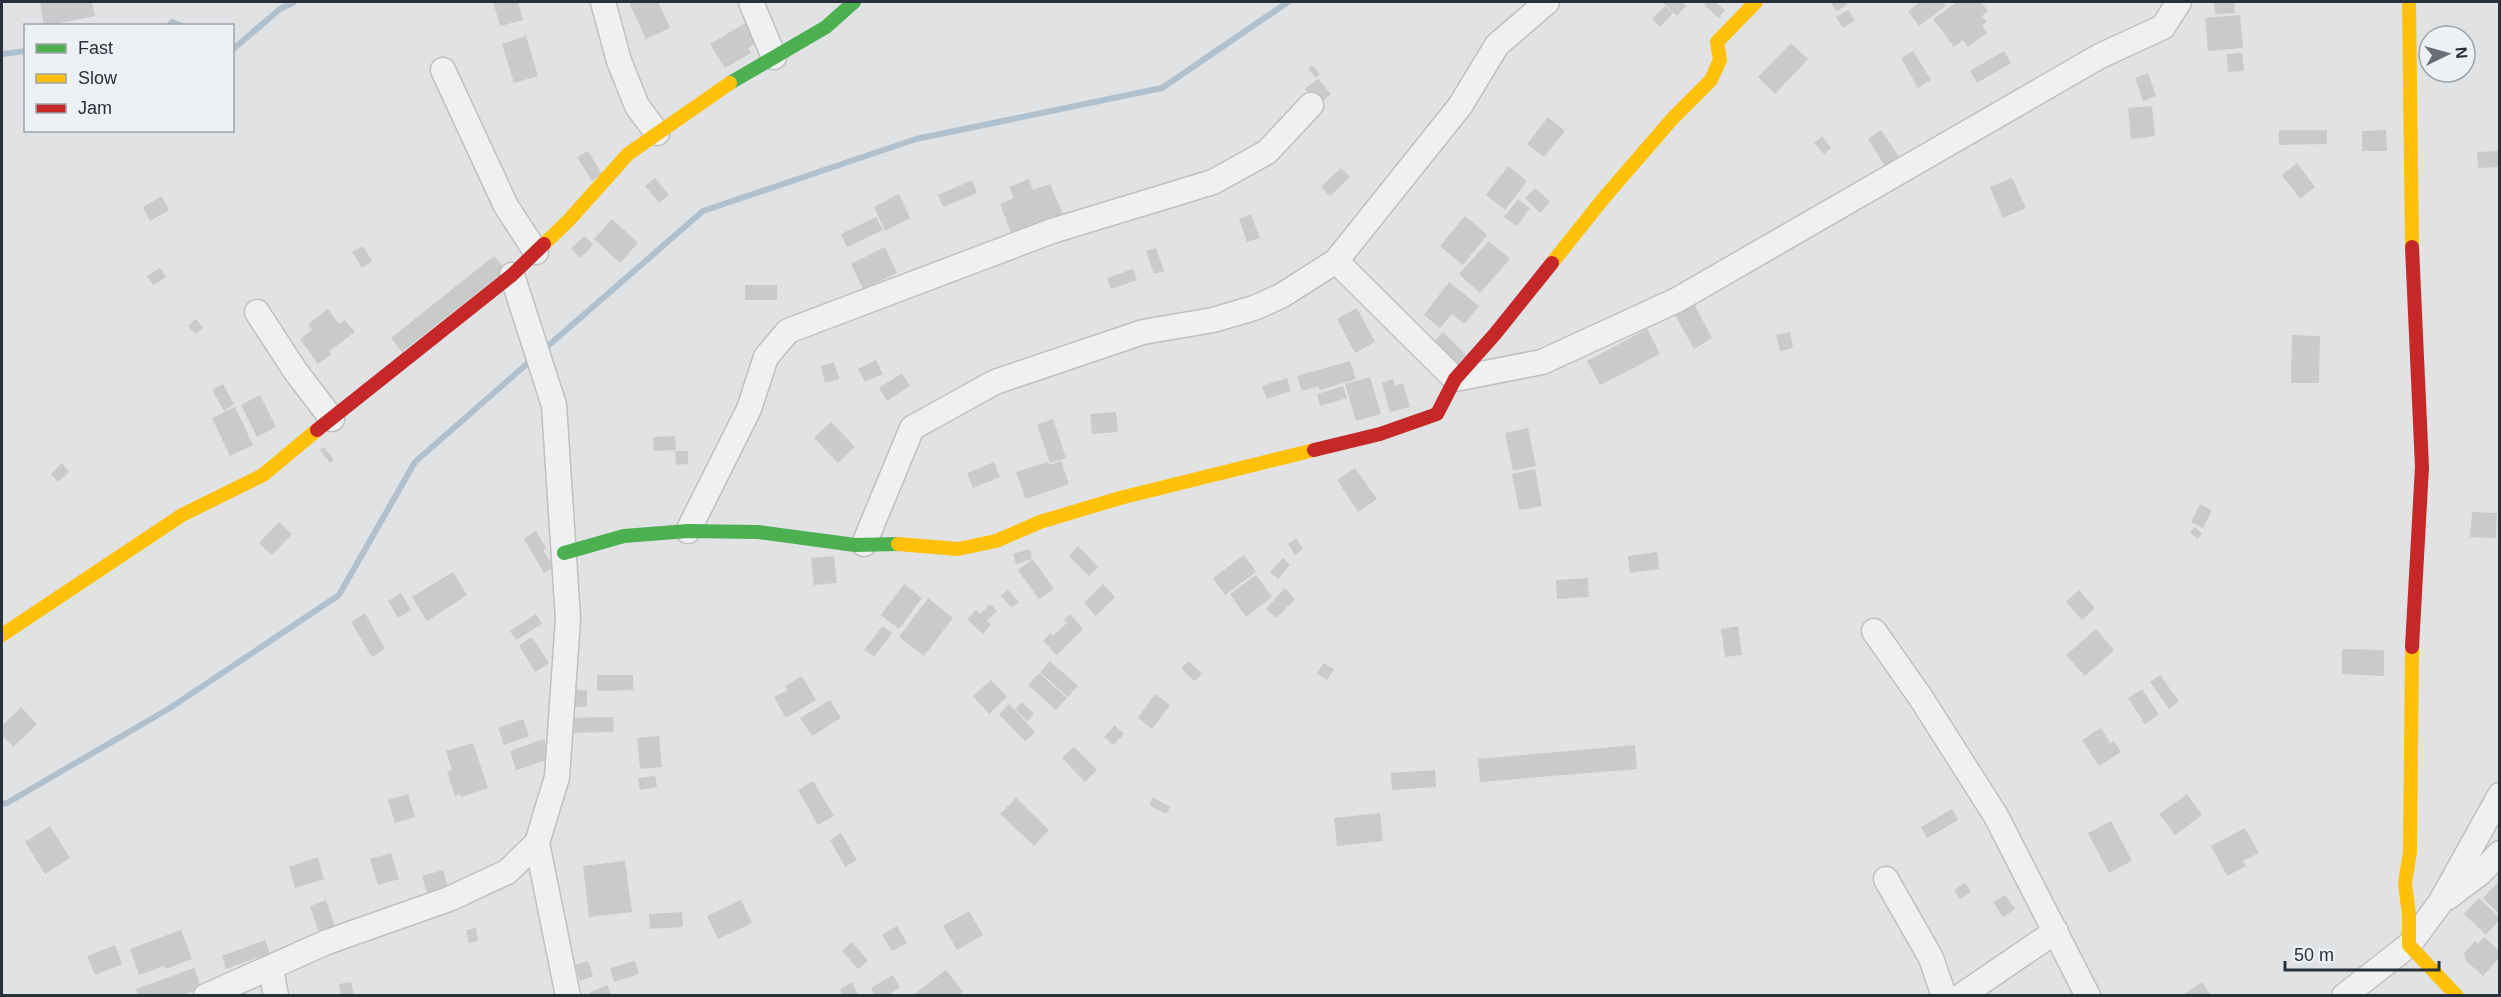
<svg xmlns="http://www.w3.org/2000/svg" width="2501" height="997" font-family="Helvetica,sans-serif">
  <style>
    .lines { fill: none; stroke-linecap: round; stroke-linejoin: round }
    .stream { stroke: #b0c0cd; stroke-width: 6 }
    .building { fill: #c8cacc }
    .street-casing { stroke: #bec0c2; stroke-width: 27 }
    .street { stroke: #eff0f1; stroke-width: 24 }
    .fast { stroke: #4caf50; stroke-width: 14 }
    .slow { stroke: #ffc107; stroke-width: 14 }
    .jam { stroke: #c62828; stroke-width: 14 }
  </style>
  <rect width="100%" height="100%" fill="#e0e2e4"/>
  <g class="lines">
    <path class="stream" d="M169 26 172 22 183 26
      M232 50 280 9 294 2
      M2 54 26 51
      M549 345 703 211 916 139 1162 88 1288 2
      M2 804 7 803 170 708 339 595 415 462 529 362"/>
  </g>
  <path class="building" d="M40 2H92L95 16 44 26Z
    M493 2H518L523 20 500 26Z
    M629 2H658L670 28 646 39Z
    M1662 2H1682L1686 6 1677 16Z
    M1707 2H1715L1725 10 1719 18 1704 5Z
    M1831 2H1845L1847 5 1836 11Z
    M1920 2H1942L1946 6 1919 26 1908 11Z
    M1957 2H1981L1988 11 1982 16 1987 22 1982 25 1987 33 1968 47 1963 40 1954 47 1933 19Z
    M2214 2H2234L2235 13 2215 14Z
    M1665 6 1673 13 1660 27 1652 19Z
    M1848 10 1855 20 1843 28 1836 17Z
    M2240 15 2243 48 2208 51 2205 18Z
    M750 20 762 39 748 48 751 53 725 68 710 44Z
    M526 36 538 76 514 83 502 44Z
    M1791 43 1808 59 1775 94 1758 77Z
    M1913 51 1931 80 1918 88 1901 58Z
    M2004 51 2011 63 1977 83 1970 71Z
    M2242 53 2244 71 2228 72 2227 54Z
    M1312 65 1320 74 1316 78 1308 69Z
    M2148 73 2156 96 2143 101 2135 78Z
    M1318 79 1331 94 1318 105 1305 89Z
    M2152 106 2155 136 2131 139 2128 108Z
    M1548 117 1565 131 1544 157 1527 144Z
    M1881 130 1899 157 1885 166 1868 139Z
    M2279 130H2327V144L2279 145Z
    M2386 130 2387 151H2362V131Z
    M1822 136 1831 148 1824 154 1814 143Z
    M588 151 602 174 592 181 577 157Z
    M2498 151V167L2478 168 2477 152Z
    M2297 163 2315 187 2300 199 2282 175Z
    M1508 166 1527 181 1505 210 1486 195Z
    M1341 168 1350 177 1330 196 1321 187Z
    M655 178 669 195 659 203 645 186Z
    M2012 178 2026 208 2003 218 1990 187Z
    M1029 179 1033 190 1050 184 1063 215 1012 235 1000 204 1014 198 1009 187Z
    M972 180 977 193 943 207 938 195Z
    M1535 188 1550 202 1540 213 1525 198Z
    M899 194 910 218 885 231 874 207Z
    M162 196 169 210 150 221 143 207Z
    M1518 199 1530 208 1517 226 1504 217Z
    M1251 214 1260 238 1247 242 1239 219Z
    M1465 216 1487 235 1463 265 1440 246Z
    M876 217 883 230 847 247 841 234Z
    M612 219 638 243 620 263 594 239Z
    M585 236 593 245 580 258 571 248Z
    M1489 241 1510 259 1480 293 1459 274Z
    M363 246 372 261 362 268 352 252Z
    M885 247 897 273 863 289 851 264Z
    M1156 248 1164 271 1154 274 1146 251Z
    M494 256 506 270 402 352 391 338Z
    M160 268 166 277 153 285 147 276Z
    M1133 269 1137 280 1111 289 1107 278Z
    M1449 282 1479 306 1464 324 1452 314 1440 328 1424 315Z
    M745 285H777V300H745Z
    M1694 304 1712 338 1694 349 1675 315Z
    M1357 308 1375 342 1355 353 1337 319Z
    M328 309 339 324 345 320 355 332 329 351 331 355 318 364 300 339 312 330 308 324Z
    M196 319 203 328 196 334 188 326Z
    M1647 329 1660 354 1600 385 1587 361Z
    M1443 332 1466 355 1457 365 1434 342Z
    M1790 332 1793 348 1780 351 1776 335Z
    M2292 335 2320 336 2319 383H2291Z
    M876 360 883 374 865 382 858 369Z
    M1350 361 1356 379 1320 390 1318 386 1302 391 1297 376Z
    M834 362 839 379 825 383 821 366Z
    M902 373 910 386 887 401 879 388Z
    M1370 377 1381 414 1356 421 1345 384Z
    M1287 378 1291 391 1267 399 1262 386Z
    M1393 379 1395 386 1403 383 1410 407 1390 412 1382 383Z
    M223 384 234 404 224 411 212 390Z
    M1343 386 1347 398 1320 406 1317 394Z
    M260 395 276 427 257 437 241 405Z
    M235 407 253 445 230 456 212 418Z
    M1116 412 1118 432 1092 434 1090 414Z
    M1053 419 1066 458 1050 463 1037 425Z
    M831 422 855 447 838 463 814 438Z
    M1528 428 1536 466 1513 471 1505 433Z
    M675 436 676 450 654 451 653 437Z
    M324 447 334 460 330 463 320 450Z
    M675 451H688V464L676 465Z
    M1061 461 1069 484 1026 499 1016 472 1048 462 1049 465Z
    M994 462 1000 477 973 488 967 473Z
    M62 463 69 472 58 482 51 474Z
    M1355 468 1377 499 1358 512 1337 480Z
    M1535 469 1542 506 1519 510 1512 474Z
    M2200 504 2212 510 2203 528 2191 522Z
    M2472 512 2497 513 2496 538 2470 537Z
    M279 522 292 534 272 555 259 543Z
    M2194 527 2202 533 2198 539 2190 533Z
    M536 531 546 548 543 550 554 567 544 573 524 539Z
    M1296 538 1303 549 1295 555 1288 544Z
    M1078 546 1098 567 1089 576 1069 556Z
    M1030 549 1032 559 1016 564 1013 554Z
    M1657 552 1659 569 1630 573 1628 556Z
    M1244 555 1256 572 1225 595 1213 578Z
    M834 556 837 583 814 585 811 558Z
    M1283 558 1290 565 1278 579 1270 572Z
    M1033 559 1054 589 1039 599 1018 570Z
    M453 572 467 595 427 621 412 597Z
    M1256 575 1272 597 1246 617 1230 594Z
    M1588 578 1589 597 1557 599 1556 580Z
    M904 584 922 598 899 629 881 615Z
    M1103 584 1115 597 1096 616 1084 603Z
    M1285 588 1295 599 1276 618 1266 609Z
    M1008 590 1019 602 1012 608 1001 596Z
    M2079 590 2095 608 2082 620 2066 602Z
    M401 593 411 610 398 618 388 601Z
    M928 598 953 618 924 656 899 637Z
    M990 604 997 611 987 621 991 625 983 634 967 619 976 610 980 614Z
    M365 613 385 649 372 657 351 622Z
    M536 614 542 624 516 640 510 631Z
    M1070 614 1083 629 1057 655 1043 641 1050 633 1053 636 1067 623 1064 620Z
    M883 626 892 633 874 657 864 650Z
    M1738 626 1742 655 1725 657 1721 629Z
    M2096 629 2114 650 2085 676 2066 655Z
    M532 637 549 663 535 672 519 645Z
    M2342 649 2384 650V676L2342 674Z
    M1050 661 1078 686 1068 697 1040 672Z
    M1189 661 1202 674 1194 681 1181 668Z
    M1323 663 1334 669 1327 680 1317 674Z
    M1039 673 1067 698 1056 710 1028 685Z
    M597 675H633V690L597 691Z
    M2160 675 2179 701 2169 709 2150 682Z
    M802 676 816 700 786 718 774 697 788 690 785 686Z
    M991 680 1007 697 989 714 973 696Z
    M2142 689 2159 715 2145 724 2128 698Z
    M572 690H587V707H573Z
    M1155 694 1170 705 1152 729 1138 718Z
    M830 700 841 718 812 736 800 718Z
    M1022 702 1034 714 1027 721 1015 709Z
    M1009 704 1035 732 1025 741 999 714Z
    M21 707 37 724 13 747 2 735V726Z
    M613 717 614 732 569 733V718Z
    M523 719 529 736 504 745 498 728Z
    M1115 725 1124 734 1113 745 1104 737Z
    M2101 728 2110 743 2114 741 2121 752 2099 766 2082 740Z
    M659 736 662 767 640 769 637 738Z
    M544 739 550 759 516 770 510 751Z
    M473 743 488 788 461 797 460 794 455 796 447 772 452 770 446 751Z
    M1635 745 1637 769 1480 782 1478 759Z
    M1074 747 1097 770 1085 782 1062 758Z
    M1435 770 1436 787 1392 790 1391 773Z
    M655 776 657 787 640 790 638 778Z
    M813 781 834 816 818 825 798 790Z
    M408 794 415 817 395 823 388 800Z
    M2187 794 2202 815 2175 835 2159 814Z
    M1153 797 1170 807 1166 814 1149 805Z
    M1016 798 1049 830 1034 846 1000 814Z
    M1952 809 1958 820 1927 838 1921 827Z
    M1380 813 1383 841 1337 846 1334 818Z
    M2111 821 2132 861 2109 873 2088 833Z
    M50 826 70 858 45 874 25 842Z
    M2245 828 2259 853 2243 861 2246 866 2227 876 2211 846Z
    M841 833 857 860 845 867 830 840Z
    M391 853 399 879 378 885 370 859Z
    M318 857 324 879 295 888 289 867Z
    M625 861 632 912 589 917 583 866Z
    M443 870 450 894 429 900 422 876Z
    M2499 881V914L2483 898Z
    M1965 883 1971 892 1960 899 1954 890Z
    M2005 895 2015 909 2003 917 1993 902Z
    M2479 898 2499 917V920L2486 935 2464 914Z
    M326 900 335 926 319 932 310 906Z
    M741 900 752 923 718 939 707 916Z
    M969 911 983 935 957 950 943 926Z
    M682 912 683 927 650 929 649 914Z
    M897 926 907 943 892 951 882 935Z
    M476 928 478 941 469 943 466 930Z
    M181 930 192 959 165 969 164 966 139 975 130 949Z
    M2484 937 2499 951V958L2483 976 2465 960 2466 958 2463 954 2475 941 2478 944Z
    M265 940 270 953 226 969 222 956Z
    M852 942 868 961 858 969 842 951Z
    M115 945 122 964 95 975 87 956Z
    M588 961 593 976 580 981 575 965Z
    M635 961 639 974 614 982 610 968Z
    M194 968 201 988 181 996H138L136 989Z
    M946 970 963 992 959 996H912Z
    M893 975 900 987 887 996H875L871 988Z
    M351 982 354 996H341L339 984Z
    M852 982 859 996H843L840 989Z
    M2202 982 2211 996H2181Z
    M607 985 612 996H590L589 993Z"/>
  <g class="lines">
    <defs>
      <path id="street" d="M603 2 619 61 637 106 657 133
        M751 2 774 57
        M443 70 506 206 536 252
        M1336 261 1460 106 1497 45 1547 2
        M512 275 554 405 568 619 557 777 537 843 568 996
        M257 312 296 372 332 419
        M688 531 749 409 766 357 788 331 1052 231 1213 182 1267 152 1311 105
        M864 544 912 428 995 382 1143 332 1213 320 1254 308 1281 296 1336 261 1455 379 1542 362 1677 300 2100 56 2163 27 2179 2
        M1874 631 1921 698 1996 816 2088 996
        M1886 879 1931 958 1944 996
        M2447 898 2479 874 2500 853
        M271 969 276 996
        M206 996 327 942 449 899 507 872 537 843
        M1961 996 2056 931
        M2344 996 2409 945 2440 903 2500 795"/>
    </defs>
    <use href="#street" class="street-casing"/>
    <use href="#street" class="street"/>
    <path class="fast" d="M730 83 826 27 854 2
      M564 553 624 536 688 531 758 532 855 545 898 544"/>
    <path class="slow" d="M2409 2 2412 247
      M544 244 569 220 628 154 730 83
      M1552 263 1603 199 1673 118 1711 80 1720 60 1717 42 1756 2
      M898 544 958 549 996 541 1040 522 1120 498 1314 450
      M2 635 182 515 263 475 317 430
      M2412 647 2410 852 2405 883 2409 916V945L2457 996"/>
    <path class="jam" d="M317 430 512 275 544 244
      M1314 450 1380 434 1437 414 1455 379 1495 334 1552 263
      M2412 647 2422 467 2412 247"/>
  </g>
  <rect width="2501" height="997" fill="none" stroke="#28313b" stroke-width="6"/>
  <rect x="24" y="24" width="210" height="108" fill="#edf0f4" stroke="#9ea4aa" stroke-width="1.5"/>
  <rect x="36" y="44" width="30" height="9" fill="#4caf50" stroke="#9ea4aa" stroke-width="1.5"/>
  <text x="78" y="54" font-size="18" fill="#28313b">Fast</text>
  <rect x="36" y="74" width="30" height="9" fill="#ffc107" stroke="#9ea4aa" stroke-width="1.5"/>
  <text x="78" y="84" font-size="18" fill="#28313b">Slow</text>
  <rect x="36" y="104" width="30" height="9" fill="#c62828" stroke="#9ea4aa" stroke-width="1.5"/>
  <text x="78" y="114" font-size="18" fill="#28313b">Jam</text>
  <g transform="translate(2447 54) rotate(85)"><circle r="28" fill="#edf0f4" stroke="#9ea4aa" stroke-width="1.5"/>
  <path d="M0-4.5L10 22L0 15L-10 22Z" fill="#686f76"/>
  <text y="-9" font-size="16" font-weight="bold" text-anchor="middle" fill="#28313b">N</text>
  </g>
  <path d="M2285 961v9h154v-9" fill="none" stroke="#28313b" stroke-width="3"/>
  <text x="2294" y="961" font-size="18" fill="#28313b" stroke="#edf0f4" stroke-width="4.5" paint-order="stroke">50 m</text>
</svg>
